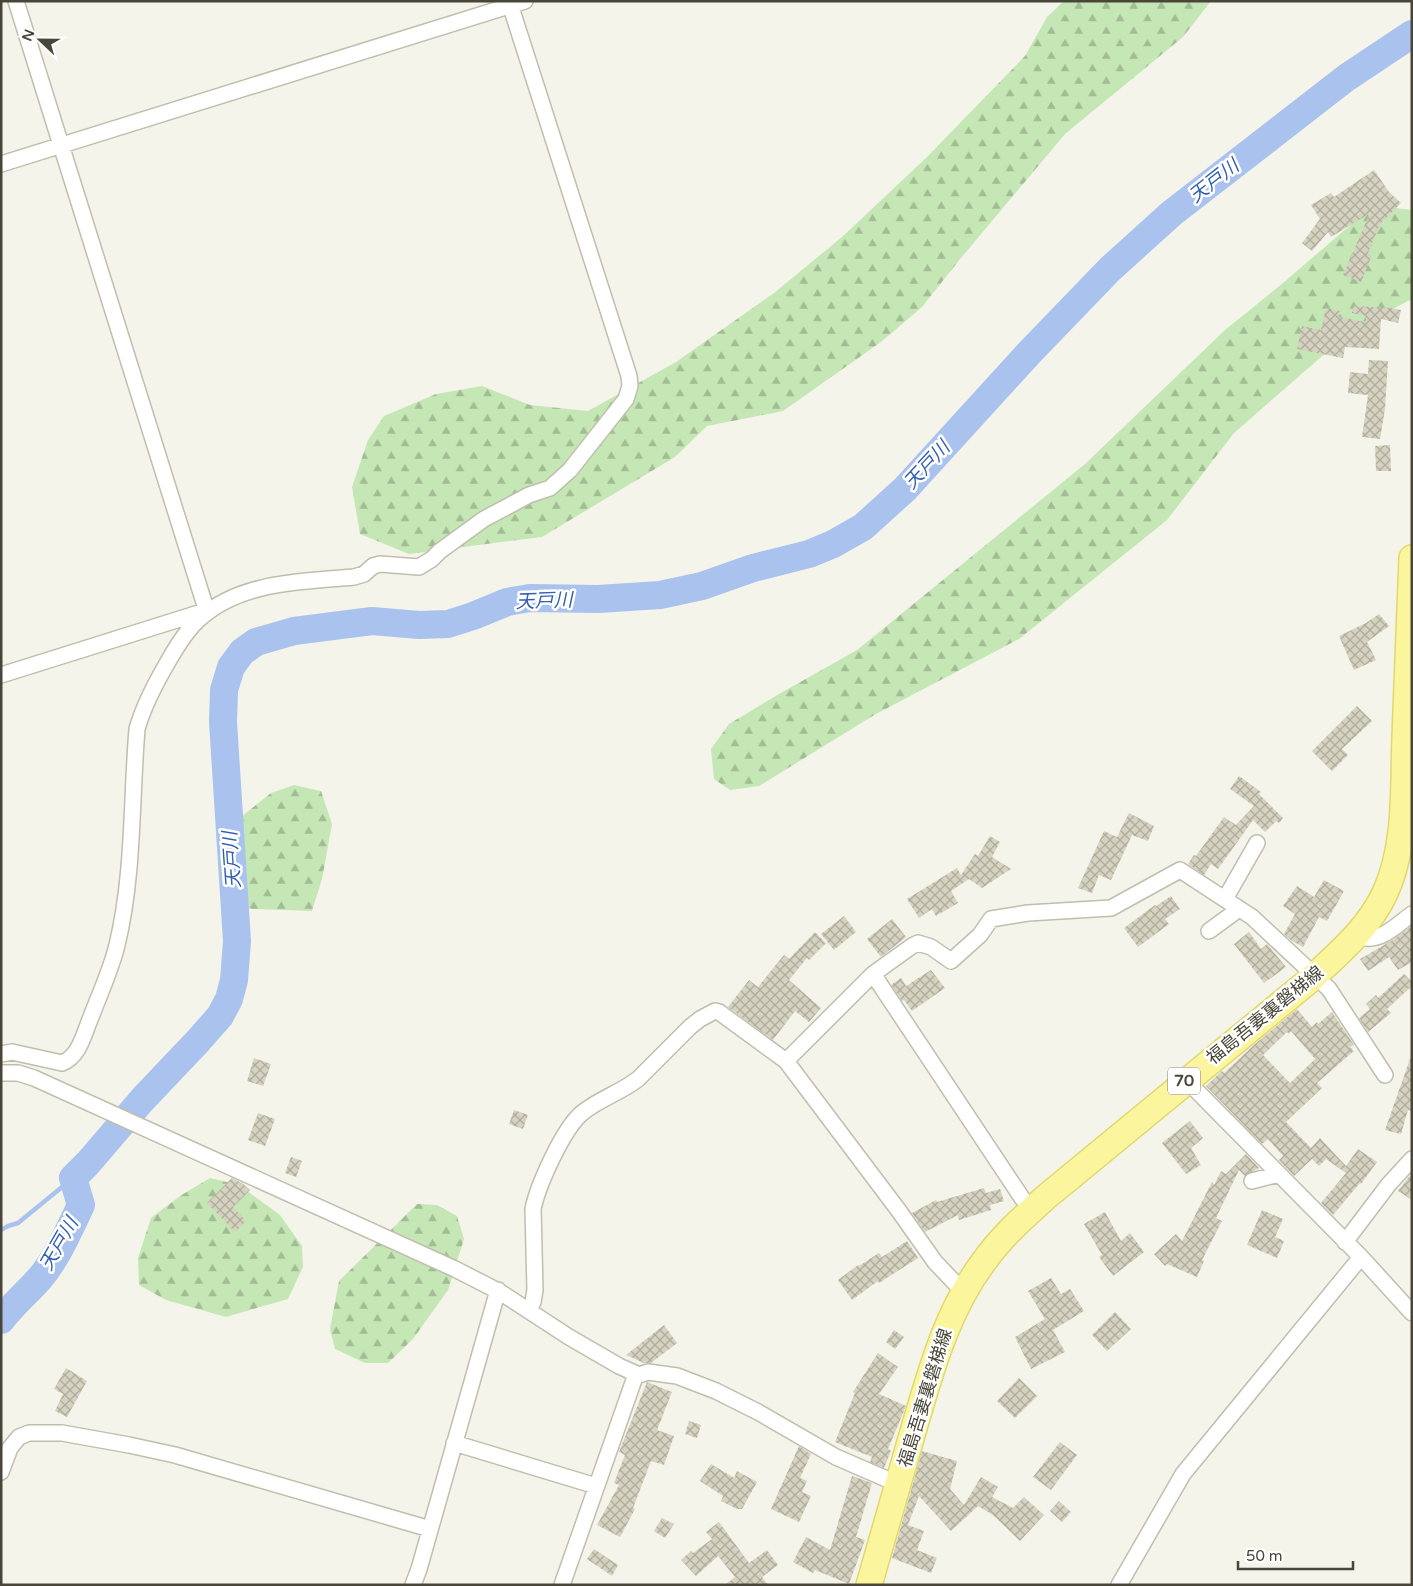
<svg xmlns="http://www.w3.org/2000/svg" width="1413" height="1586" font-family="'Varela Round','Noto Sans JP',sans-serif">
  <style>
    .forest { fill: url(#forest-firs) }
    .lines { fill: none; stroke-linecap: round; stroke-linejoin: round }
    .stream { stroke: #aac2ee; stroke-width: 4.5 }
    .river { stroke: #aac2ee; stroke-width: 28 }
    .building { fill: url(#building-cross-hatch); fill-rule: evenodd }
    .street-casing { stroke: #c0bead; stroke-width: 18 }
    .primary-casing { stroke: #e0d86d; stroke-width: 28 }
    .street { stroke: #fff; stroke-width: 15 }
    .primary { stroke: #fbf69d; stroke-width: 25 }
    .labels { text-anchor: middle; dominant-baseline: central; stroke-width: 5; stroke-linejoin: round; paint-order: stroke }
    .shield { fill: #fff; stroke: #807e74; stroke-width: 1 }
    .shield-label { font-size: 16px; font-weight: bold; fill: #494639 }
    .street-label { font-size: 18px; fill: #494639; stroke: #fff }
    .water-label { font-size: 19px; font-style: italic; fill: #3460b2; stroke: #fff }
  </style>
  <defs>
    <pattern id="forest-firs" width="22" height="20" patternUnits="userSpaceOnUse" patternTransform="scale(1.25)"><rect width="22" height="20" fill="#c5e7b5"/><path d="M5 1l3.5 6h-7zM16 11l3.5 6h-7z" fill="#a2bd94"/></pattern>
    <pattern id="building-cross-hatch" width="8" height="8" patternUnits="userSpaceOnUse" patternTransform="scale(1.25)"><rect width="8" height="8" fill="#d6d2c0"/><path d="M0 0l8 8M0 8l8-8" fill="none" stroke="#b0ac9d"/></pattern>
  </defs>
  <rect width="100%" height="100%" fill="#f5f4eb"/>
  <path class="forest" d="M1064 1H1211L1183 37 1065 134 961 258 922 307 881 342 783 411 707 426 675 457 542 537 409 554 360 534 352 487 368 440 384 416 436 394 482 386 530 405 588 411 676 362 774 293 842 237 926 158 1025 56 1047 17Z
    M1387 207 1412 210V299L1373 319 1336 344 1234 433 1167 520 1019 639 876 714 759 786 730 790 714 779 711 749 729 724 779 694 857 650 1085 464 1225 330 1283 283 1369 209Z
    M294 785 321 791 332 824 322 879 312 911 252 909 233 904 223 880 228 844 242 816 271 793Z
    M210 1178 239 1185 280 1215 302 1246 303 1267 288 1299 226 1317 166 1300 139 1285 138 1258 151 1218 180 1196Z
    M417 1204 437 1205 457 1216 464 1239 448 1290 413 1339 388 1363H365L335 1349 330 1329 339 1281Z"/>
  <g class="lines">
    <path class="stream" d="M1 1230 8 1226 18 1223 73 1178"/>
    <path class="river" d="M1 1320C13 1304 28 1292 41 1277 58 1256 69 1230 81 1205L73 1178 88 1163 142 1100 198 1041 220 1016 229 999 234 980 237 941 223 722 224 690 231 667 242 652 256 642 294 631 372 621 419 625 448 624 473 616 507 602 530 598 598 599 660 595 702 586 753 568 809 554 833 544 863 527 905 489 1029 353 1110 269 1172 213 1346 78 1412 34"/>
  </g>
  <path class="building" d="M1374 170 1389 192 1401 203 1380 224 1368 253 1372 255 1361 282 1343 275 1370 213 1331 237 1328 232 1312 251 1302 243 1320 219 1311 205 1331 193 1334 197Z
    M1353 306 1391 308 1401 310 1398 323 1381 319 1379 349 1345 347 1343 358 1297 349 1302 326 1321 330 1326 308 1340 311 1338 317 1366 322V316L1352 313Z
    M1369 360 1388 361 1385 409 1380 439 1362 437 1368 395 1348 393 1350 372 1368 374Z
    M1390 445 1391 471H1376L1375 446Z
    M1379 614 1389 626 1367 642 1376 660 1354 670 1339 636 1366 623Z
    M1357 706 1372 721 1342 749 1348 755 1332 771 1312 751Z
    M1239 776 1261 792 1259 794 1283 818 1279 823 1276 821 1265 832 1253 820 1218 869 1211 864 1204 875 1188 864 1194 855 1196 856 1224 817 1236 825 1254 806 1230 789Z
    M1129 813 1154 826 1148 841 1132 835 1111 880 1099 875 1092 893 1078 888 1104 831 1117 837Z
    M990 836 1000 842 992 857 1011 869 982 888 969 879 951 891 958 903 936 916 932 909 919 918 907 899 957 868 961 875 975 854 978 856Z
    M1324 880 1344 891 1327 921 1319 917 1303 947 1292 941 1284 934 1295 914 1283 906 1297 886 1314 897Z
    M1171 896 1180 909 1165 919 1169 924 1138 947 1124 928 1155 905 1156 906Z
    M844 916 856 932 834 950 821 934Z
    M892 919 906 937 881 957 867 939Z
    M1412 926V962L1398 970 1389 957 1368 971 1360 959 1391 941Z
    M815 932 826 943 809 960 807 958 789 980 821 1008 809 1022 795 1011 773 1040 728 1007 749 980 758 987 784 955 789 959Z
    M1249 932 1261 949 1267 944 1286 967 1264 983 1234 944Z
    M931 970 945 988 912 1011 904 1000 902 1001 891 985 901 978 906 986Z
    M1404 974 1412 982V986L1387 1009 1391 1013 1368 1032 1359 1018 1370 1009 1366 1004 1376 995 1378 998Z
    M1297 1009 1312 1027 1317 1022 1318 1024 1332 1012 1354 1045 1350 1047 1354 1051 1317 1083 1322 1088 1286 1122 1311 1148 1320 1138 1346 1166 1358 1149 1377 1162 1361 1184 1360 1183 1333 1215 1321 1203 1346 1173 1326 1159 1319 1166 1312 1159 1294 1176 1279 1160 1283 1156 1268 1139 1262 1144 1206 1086 1222 1071 1224 1073 1254 1045ZM1291 1031 1315 1059 1290 1083 1263 1055 1287 1032 1289 1034Z
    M254 1058 271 1064 263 1086 247 1081Z
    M1410 1059H1412V1111L1408 1110 1401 1134 1385 1130Z
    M514 1110 528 1115 523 1129 509 1124Z
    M258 1113 275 1119 265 1146 248 1140Z
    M1190 1121 1203 1138 1191 1148 1201 1165 1186 1174 1162 1143Z
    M1246 1154 1259 1168 1245 1176 1239 1170 1216 1218 1222 1221 1202 1260 1204 1261 1197 1277 1167 1264 1165 1266 1154 1254 1176 1234 1182 1241 1212 1182 1214 1185 1221 1171 1226 1174Z
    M291 1157 302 1161 296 1177 285 1173Z
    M1412 1173V1200L1398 1191Z
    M232 1178 242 1183 250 1190 233 1207 246 1221 235 1232 207 1203Z
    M984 1188 986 1193 1000 1189 1004 1201 990 1205 991 1210 959 1220 958 1215 925 1232 912 1213 936 1200 937 1202Z
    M1262 1210 1283 1219 1275 1237 1284 1241 1277 1258 1247 1245Z
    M1105 1212 1121 1241 1130 1233 1144 1252 1113 1276 1099 1257 1102 1255 1084 1224Z
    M907 1241 918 1258 879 1283 878 1281 852 1300 838 1280 858 1265 859 1266 879 1253 882 1257Z
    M1051 1278 1061 1294 1070 1289 1084 1311 1053 1330 1065 1352 1031 1369 1015 1337 1045 1319 1028 1291Z
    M1115 1312 1131 1329 1107 1351 1092 1335Z
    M664 1325 677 1343 651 1363H644L626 1355Z
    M894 1330 904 1337 895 1349 886 1342Z
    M878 1353 898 1367 879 1394 906 1406 888 1449 891 1451 884 1468 870 1462 872 1457 835 1442 855 1393 853 1392Z
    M66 1368 87 1381 67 1417 55 1411 63 1394 54 1389Z
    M1019 1378 1037 1396 1015 1418 997 1401Z
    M647 1382 672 1392 657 1430 674 1436 664 1465 651 1461 633 1508 635 1509 620 1537 597 1525 619 1485 614 1483 625 1455 619 1452Z
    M689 1421 701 1425 697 1438 685 1434Z
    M1060 1442 1077 1455 1051 1490 1033 1477Z
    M799 1446 811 1454 800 1478 807 1481 802 1492 811 1496 799 1522 771 1509Z
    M922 1451 957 1461 950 1489 964 1505 981 1477 998 1487 992 1497 1013 1508 1024 1497 1044 1515 1020 1541 993 1515 978 1506 951 1531 919 1496 908 1525 924 1531 917 1550 937 1558 931 1573 892 1558Z
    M711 1464 734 1478 737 1471 757 1482 742 1509H737L721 1501 723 1496 700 1481Z
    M852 1476 872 1483 856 1537 865 1540 849 1584 815 1570 813 1573 793 1562 806 1537 830 1550Z
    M1059 1501 1071 1512 1062 1522 1050 1511Z
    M662 1518 674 1524 665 1538 654 1531Z
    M719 1522 749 1563 767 1550 778 1565 762 1577 768 1585H725L735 1577 718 1556 696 1576 681 1560 691 1551 693 1553 712 1539 706 1532Z
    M594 1549 618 1565 612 1576 587 1559Z"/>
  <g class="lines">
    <defs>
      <path id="street" d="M1 164 525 1
        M1 675 202 612H207L16 1
        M1225 899 1257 843
        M1209 931 1239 909
        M1357 935C1378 946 1395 926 1412 914
        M873 974 1022 1198 1032 1210
        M1 1054 12 1052 62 1063C80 1056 84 1033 91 1017 100 993 111 970 117 945 134 875 131 801 137 729 144 704 156 682 169 660 177 646 186 631 198 620 240 581 301 582 354 577L364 574 373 566 380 564 419 567 432 559 440 551 484 519 529 495 550 488 570 470 626 399 630 386 629 376 509 1
        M786 1061 873 974 912 946 918 943 931 947 951 961 980 935 991 919 1028 913 1111 908 1180 870 1252 917 1329 989 1385 1075
        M1 1073H18L34 1078 455 1269 500 1292 569 1337 619 1366 639 1375 648 1372 677 1376 716 1391 758 1412 836 1457 898 1484
        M1186 1080 1361 1257 1412 1313
        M1252 1181 1279 1174
        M1345 1242 1389 1184 1412 1159
        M529 1310 533 1302 535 1290 533 1209C538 1185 563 1129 582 1113 599 1099 620 1093 638 1079L690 1027 700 1019 715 1011 719 1012 786 1061 899 1211 935 1262 955 1283 965 1290
        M454 1443 596 1486
        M1 1472 10 1448 19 1437 29 1433H62L129 1445 175 1455 430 1529
        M413 1585 419 1569 498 1290
        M562 1585 636 1374
        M1119 1585 1183 1474 1361 1257"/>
      <path id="primary" d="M869 1585C883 1535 898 1485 912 1435 930 1374 946 1311 985 1260 1002 1236 1024 1217 1046 1197L1311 979C1339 953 1368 929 1385 893 1407 845 1403 789 1405 736 1407 677 1410 618 1412 558"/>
    </defs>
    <use href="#street" class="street-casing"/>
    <use href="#primary" class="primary-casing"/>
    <use href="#street" class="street"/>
    <use href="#primary" class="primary"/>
  </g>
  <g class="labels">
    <rect class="shield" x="1168" y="1067.5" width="32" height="27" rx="4"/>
    <g class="shield-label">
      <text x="1184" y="1081">70</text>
    </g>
    <g class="street-label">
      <text transform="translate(1265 1015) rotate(-39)">福島吾妻裏磐梯線</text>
      <text transform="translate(925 1398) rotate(-73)">福島吾妻裏磐梯線</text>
    </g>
    <g class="water-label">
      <text transform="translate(1214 181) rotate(-38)">天戸川</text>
      <text transform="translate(927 465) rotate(-47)">天戸川</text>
      <text transform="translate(544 601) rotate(-2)">天戸川</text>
      <text transform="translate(232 860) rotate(-94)">天戸川</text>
      <text transform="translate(59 1244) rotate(-60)">天戸川</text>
    </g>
  </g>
  <rect width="1413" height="1586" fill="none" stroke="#494639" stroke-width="5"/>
  <g transform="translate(40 40) rotate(292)" stroke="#ffffff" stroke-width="4" paint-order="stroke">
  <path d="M0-4L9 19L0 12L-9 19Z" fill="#494639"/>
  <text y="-8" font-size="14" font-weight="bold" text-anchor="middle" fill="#494639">N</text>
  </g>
  <path d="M1238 1561v8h115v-8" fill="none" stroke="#494639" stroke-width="2.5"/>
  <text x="1246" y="1561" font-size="15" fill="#494639" stroke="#ffffff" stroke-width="4" paint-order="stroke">50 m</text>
</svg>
